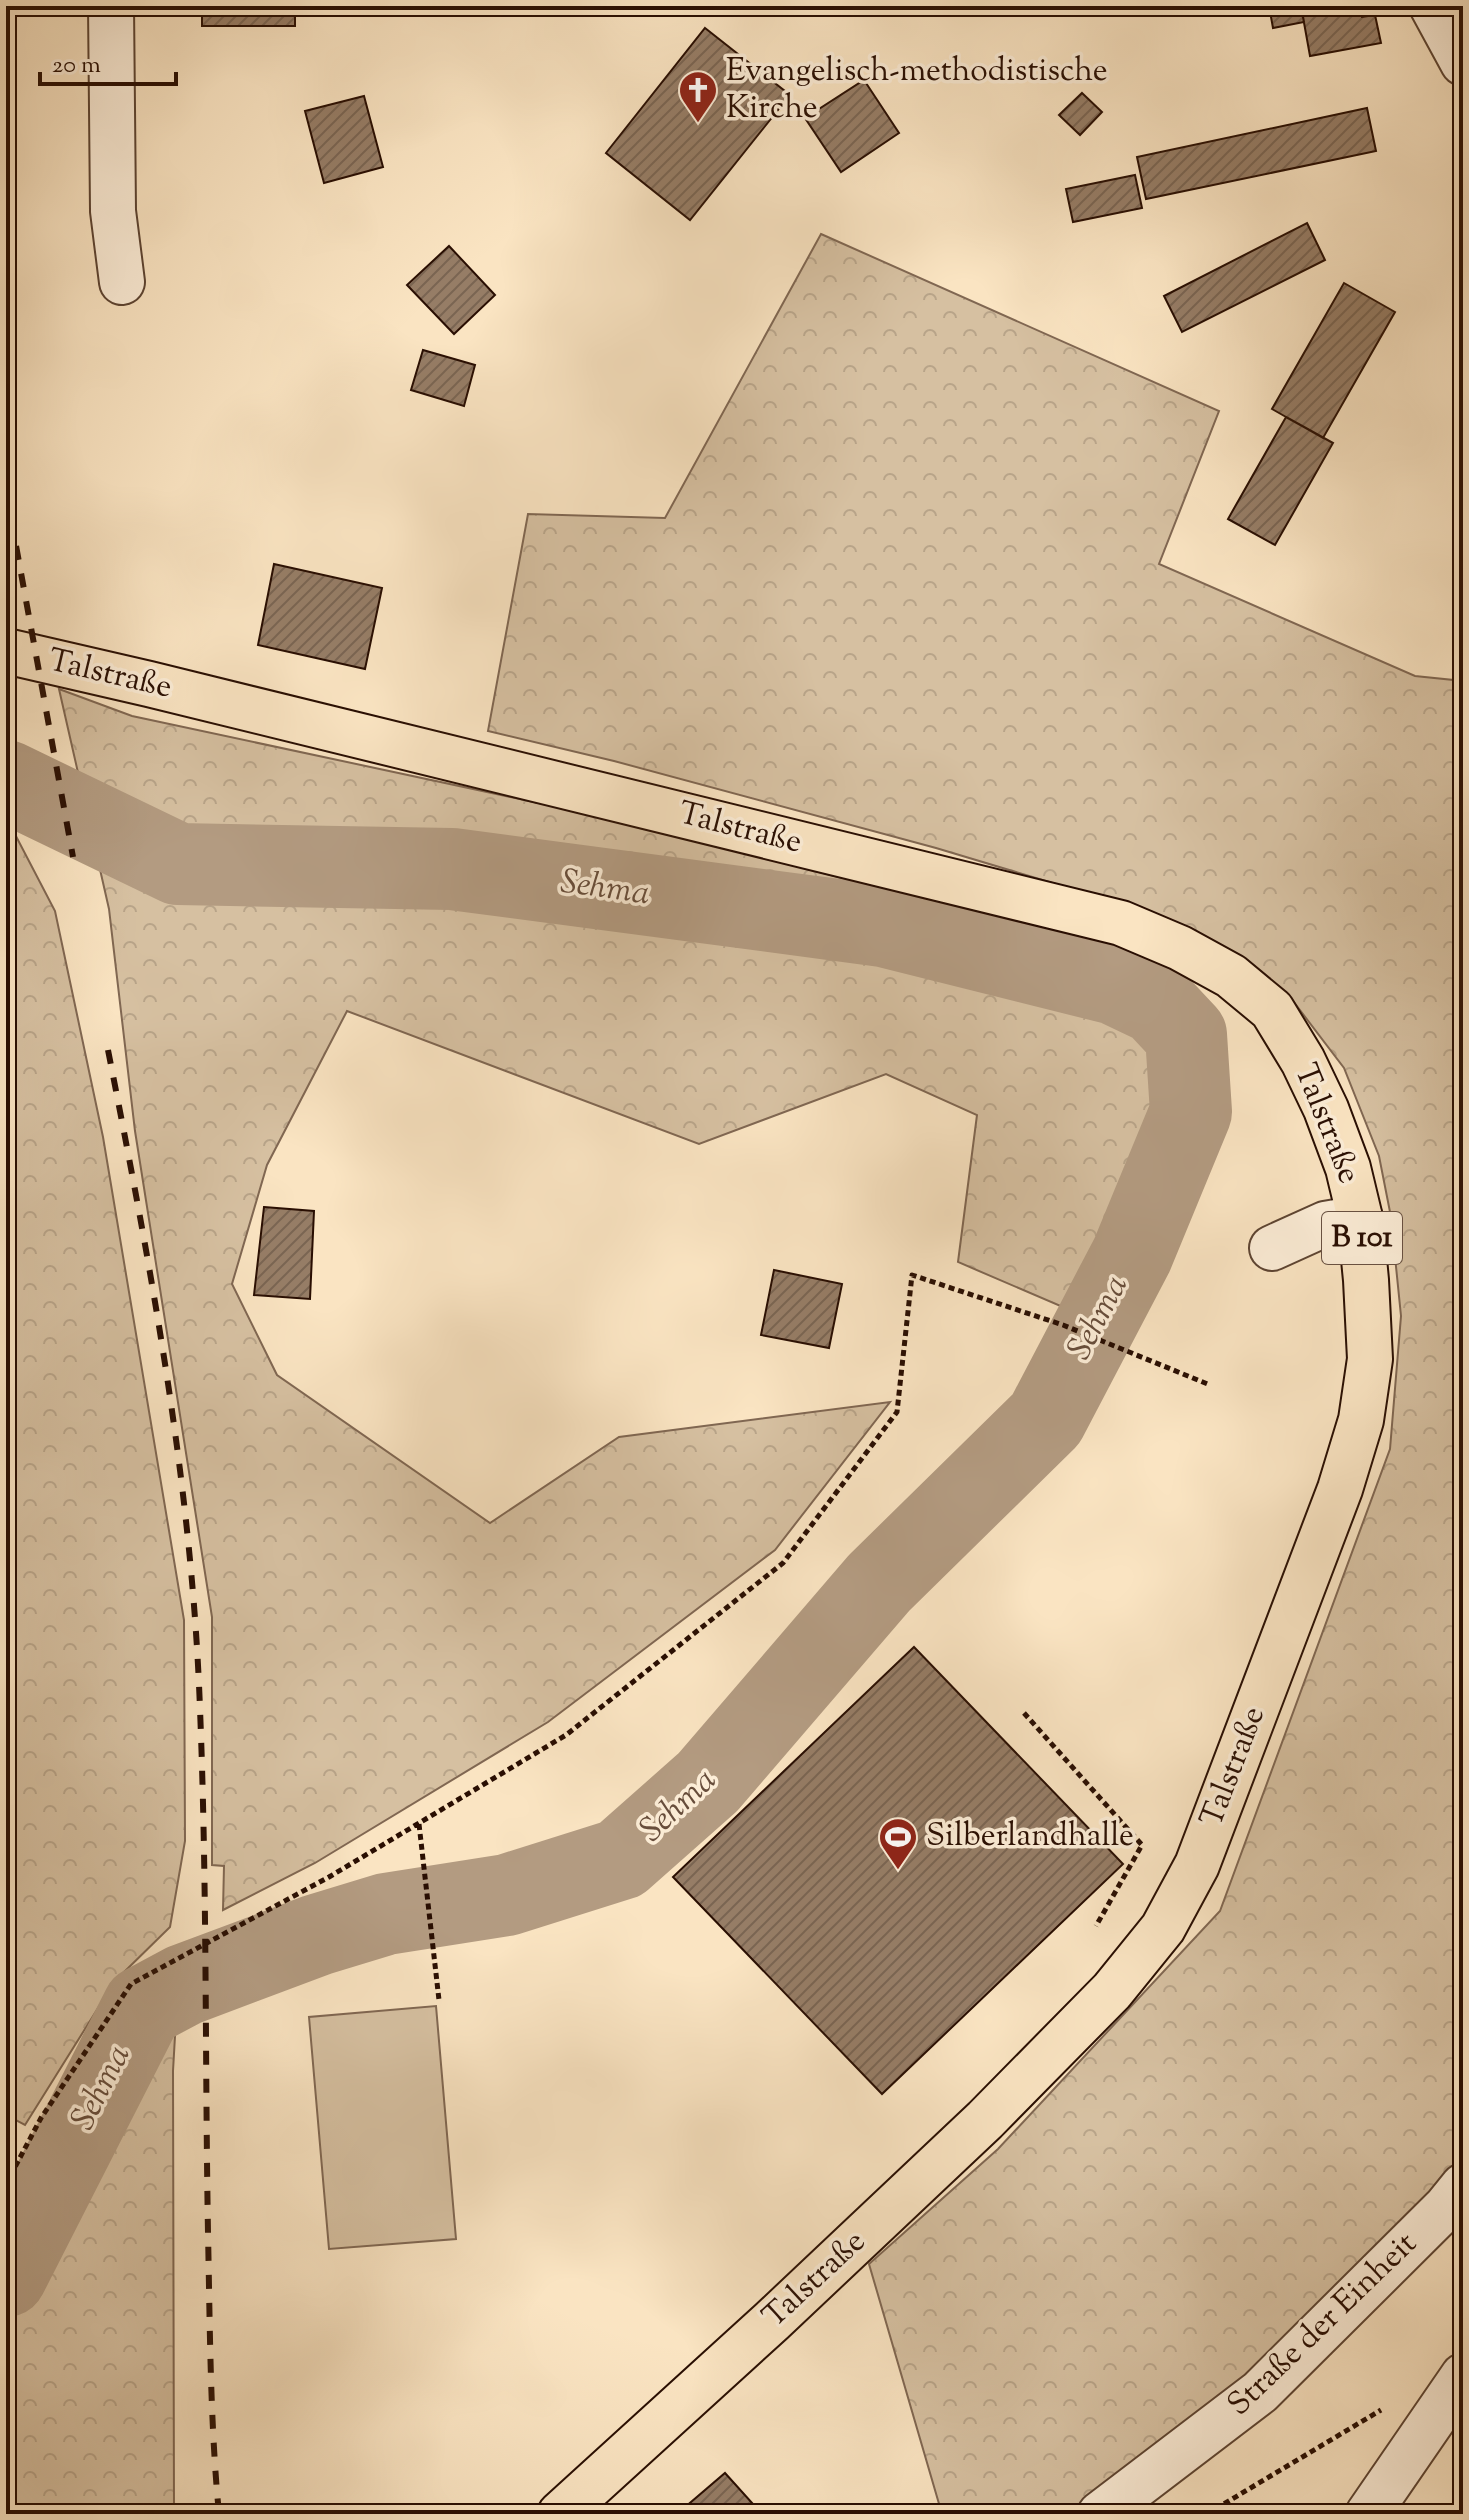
<svg xmlns="http://www.w3.org/2000/svg" width="1469" height="2520" font-family="'Sorts Mill Goudy',serif">
  <style>
    .grass { fill: #d6c0a1; stroke: #806752; stroke-width: 2 }
    .forest { fill: url(#forest-crowns); stroke: #806752; stroke-width: 2 }
    .lines { fill: none; stroke-linecap: round; stroke-linejoin: round }
    .river { stroke: #b39b81; stroke-width: 82 }
    .building { fill: url(#building-hatch); stroke: #290e02; stroke-width: 2 }
    .minor-casing { stroke: #5d4432; stroke-width: 48 }
    .major-casing { stroke: #290e02; stroke-width: 48 }
    .path { stroke: #290e02; stroke-width: 5; stroke-dasharray: 6 4; stroke-linecap: butt }
    .minor { stroke: #fcedd7; stroke-width: 44 }
    .major { stroke: #fae4c2; stroke-width: 44 }
    .rail { stroke: #290e02; stroke-width: 6; stroke-dasharray: 14 14; stroke-linecap: butt }
    .labels { text-anchor: middle; dominant-baseline: central; stroke-width: 7; stroke-linejoin: round; paint-order: stroke }
    .shield { fill: #fcedd7; stroke: #685142; stroke-width: 2 }
    .shield-label { font-size: 30px; font-weight: bold; fill: #290e02 }
    .poi-label { font-size: 32px; fill: #290e02; stroke: #fcedd7; text-anchor: start }
    .street-label { font-size: 32px; fill: #290e02; stroke: #fcedd7 }
    .water-label { font-size: 34px; font-style: italic; fill: #674d3b; stroke: #fcedd7 }
  </style>
  <defs>
    <pattern id="forest-crowns" width="20" height="18" patternUnits="userSpaceOnUse" patternTransform="scale(2)"><rect width="20" height="18" fill="#d6c0a1"/><path d="M2 6a3 3 0 1 1 6 0M12 15a3 3 0 1 1 6 0" fill="none" stroke="#b8a489"/></pattern>
    <pattern id="building-hatch" width="6" height="6" patternUnits="userSpaceOnUse" patternTransform="scale(2)"><rect width="6" height="6" fill="#967d66"/><path d="M-1 1l2-2M0 6l6-6M5 7l2-2" fill="none" stroke="#7a6552"/></pattern>
  </defs>
  <rect width="100%" height="100%" fill="#fae4c2"/>
  <filter id="stains"><feTurbulence type="fractalNoise" baseFrequency=".0025" numOctaves="4"/><feColorMatrix values="0 0 0 0 .2 0 0 0 0 .09 0 0 0 0 .02 0 0 0 .5 -.17"/></filter>
  <radialGradient id="worn" r=".72"><stop offset=".6" stop-color="#630" stop-opacity="0"/><stop offset="1" stop-color="#630" stop-opacity=".3"/></radialGradient>
  <path class="grass" d="M436 2006 456 2239 329 2249 309 2017Z"/>
  <path class="forest" d="M821 234 1219 411 1159 564 1415 676 1463 681V2186L1100 2514H942L869 2264 998 2149 1220 1911 1390 1449 1401 1316 1391 1217 1379 1156 1344 1068 1293 1001 1219 945 1136 908 936 848 614 761 488 731 528 514 665 518Z
    M59 689 132 716 604 817 921 898 1121 961 1149 984 1163 1025 1194 1078 1086 1317 958 1262 977 1115 886 1074 699 1144 347 1011 267 1165 232 1284 277 1375 490 1523 619 1437 890 1402 775 1550 548 1722 315 1863 223 1910 224 1866 212 1865V1617L135 1131 109 909Z
    M6 817 55 911 103 1137 184 1620 185 1841 170 1927 115 1981 25 2125 6 2115Z
    M177 2001 173 2071 174 2514H6V2322L88 2161 153 2015Z"/>
  <g class="lines">
    <path class="river" d="M6 781 178 864 452 869 883 926 1115 984 1157 1004 1186 1035 1191 1112 1132 1255 1046 1419 879 1583 708 1782 621 1859 507 1895 386 1914 317 1935 184 1985 143 2007 6 2276"/>
  </g>
  <path class="building" d="M202 6H295V26H202Z
    M1269 6H1301L1304 22 1273 28Z
    M1301 6H1359L1362 17 1375 15 1381 43 1310 56Z
    M705 28 790 95 690 220 606 153Z
    M864 80 899 133 841 172 805 118Z
    M1082 93 1102 112 1080 135 1059 115Z
    M364 96 383 167 324 183 305 111Z
    M1367 108 1376 151 1146 199 1137 157Z
    M1135 175 1142 208 1073 222 1066 189Z
    M1307 223 1325 260 1182 332 1164 296Z
    M449 246 495 295 454 334 407 285Z
    M1344 283 1395 312 1323 438 1272 409Z
    M423 350 475 365 464 406 411 390Z
    M1286 417 1333 443 1275 545 1228 519Z
    M274 564 382 588 365 669 258 645Z
    M264 1207 314 1211 310 1299 254 1295Z
    M774 1270 842 1284 829 1348 761 1335Z
    M914 1647 1123 1864 882 2094 673 1877Z
    M725 2473 762 2514H677Z"/>
  <g class="lines">
    <defs>
      <path id="minor" d="M111 6 113 211 122 282
        M1432 6 1463 63
        M1272 1248 1325 1224 1360 1218
        M1100 2514 1260 2392 1446 2207 1463 2186
        M1368 2514 1463 2376"/>
      <path id="major" d="M6 651 149 684 1121 923 1180 948 1231 976 1272 1010 1303 1061 1326 1109 1348 1168 1360 1218 1366 1280 1370 1359 1361 1420 1340 1489 1197 1865 1163 1928 1112 1991 985 2120 772 2321 560 2514"/>
    </defs>
    <use href="#minor" class="minor-casing"/>
    <use href="#major" class="major-casing"/>
    <path class="path" d="M1024 1713 1142 1845 1096 1926
      M419 1824 439 2000
      M6 2184 41 2118 131 1984 329 1877 566 1735 783 1563 897 1412 912 1275 1063 1325 1210 1385
      M1207 2514 1381 2410"/>
    <use href="#minor" class="minor"/>
    <use href="#major" class="major"/>
    <path class="rail" d="M6 491 73 857
      M108 1050C151 1268 192 1486 200 1709 207 1883 205 2059 208 2233 210 2327 210 2421 219 2514"/>
  </g>
  <defs>
    <symbol id="church-pin" viewBox="-11 -11 22 30"><path d="M0 17L-7.5 6A9.5 9.5 0 1 1 7.5 6Z" fill="#8f2418" stroke="#fcedd7"/><path d="M-1.2-6h2.4v3.5h3.3v2.4h-3.3V6h-2.4V-.1h-3.3v-2.4h3.3Z" fill="#fff"/></symbol>
    <symbol id="stadium-pin" viewBox="-11 -11 22 30"><path d="M0 17L-7.5 6A9.5 9.5 0 1 1 7.5 6Z" fill="#8f2418" stroke="#fcedd7"/><path d="M0-5a6.5 5 0 1 0 0 10a6.5 5 0 1 0 0-10ZM-3.5-1.8h7v3.6h-7Z" fill="#fff"/></symbol>
  </defs>
  <g fill-rule="evenodd">
    <use href="#church-pin" x="676" y="68" width="44" height="60"/>
    <use href="#stadium-pin" x="876" y="1815" width="44" height="60"/>
  </g>
  <g class="labels">
    <rect class="shield" x="1322" y="1212" width="80" height="52" rx="6"/>
    <g class="shield-label">
      <text x="1362" y="1238">B 101</text>
    </g>
    <g class="poi-label">
      <text x="726" y="72">Evangelisch-methodistische<tspan x="726" dy="37">Kirche</tspan></text>
      <text x="926" y="1837">Silberlandhalle</text>
    </g>
    <g class="street-label">
      <text transform="translate(110 675) rotate(13)">Talstraße</text>
      <text transform="translate(740 829) rotate(14)">Talstraße</text>
      <text transform="translate(1326 1124) rotate(68)">Talstraße</text>
      <text transform="translate(1234 1767) rotate(-69)">Talstraße</text>
      <text transform="translate(815 2280) rotate(-43)">Talstraße</text>
      <text transform="translate(1323 2325) rotate(-44)">Straße der Einheit</text>
    </g>
    <g class="water-label">
      <text transform="translate(605 889) rotate(8)">Sehma</text>
      <text transform="translate(1099 1318) rotate(-62)">Sehma</text>
      <text transform="translate(679 1806) rotate(-43)">Sehma</text>
      <text transform="translate(102 2088) rotate(-63)">Sehma</text>
    </g>
  </g>
  <rect width="1469" height="2520" fill="none" stroke="#fae4c2" stroke-width="32"/>
  <rect x="8" y="8" width="1453" height="2504" fill="none" stroke="#290e02" stroke-width="4"/>
  <rect x="16" y="16" width="1437" height="2488" fill="none" stroke="#290e02" stroke-width="2"/>
  <path d="M40 72v12h136v-12" fill="none" stroke="#290e02" stroke-width="4"/>
  <text x="52" y="72" font-size="24" fill="#290e02" stroke="#fcedd7" stroke-width="6" paint-order="stroke">20 m</text>
  <rect width="100%" height="100%" filter="url(#stains)"/>
  <rect width="100%" height="100%" fill="url(#worn)"/>
</svg>
